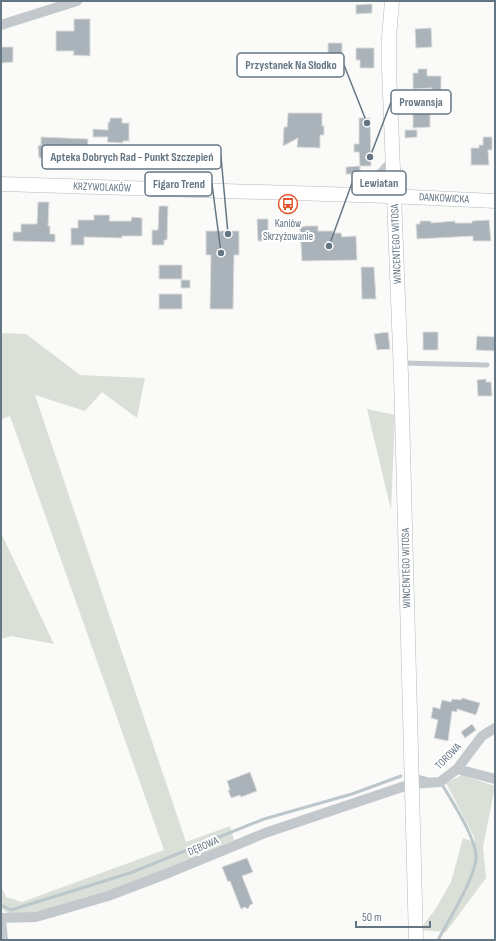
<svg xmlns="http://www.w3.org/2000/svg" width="496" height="941" font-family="'Sofia Sans Condensed',sans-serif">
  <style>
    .green { fill: #dadfd7 }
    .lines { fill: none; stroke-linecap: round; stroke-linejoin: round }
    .stream { stroke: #bbc7cb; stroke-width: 3 }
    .building { fill: #aab3b9; stroke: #dcdcda }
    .secondary-casing { stroke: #b3babf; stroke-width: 15 }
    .lane { stroke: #c3c8cc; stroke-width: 5 }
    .street { stroke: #c3c8cc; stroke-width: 10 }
    .secondary { stroke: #fff; stroke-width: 14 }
    .labels { text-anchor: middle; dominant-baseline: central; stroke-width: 4; stroke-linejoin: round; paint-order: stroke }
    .street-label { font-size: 11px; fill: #657683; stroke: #fff }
    .poi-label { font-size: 11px; fill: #657683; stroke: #fff }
    .leader { fill: none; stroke: #657683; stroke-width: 1.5 }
    .callout-dot { fill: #657683; stroke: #fff; stroke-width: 1.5 }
    .callout { fill: #fff; stroke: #657683; stroke-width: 1.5 }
    .callout-label { font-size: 12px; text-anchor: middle; font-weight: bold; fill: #657683 }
  </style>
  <rect width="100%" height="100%" fill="#fafaf8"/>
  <path class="green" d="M1 333 26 334 80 375 145 378 137 418 102 392 85 411 35 395 186 842 230 826 234 840 169 869 109 892 35 913 9 914 1 908V886L6 897 22 902 164 850 10 416 1 420Z
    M367 409 395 415 391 510Z
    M1 533 54 644 11 636 1 639Z
    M462 775 495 786 483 847 486 878 446 932 419 930 435 910 451 882 463 838 475 843 474 837 446 783Z"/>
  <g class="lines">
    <path class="stream" d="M417 776 428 779
      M1 905 11 910 130 873 264 819 352 794 401 776
      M438 940C448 922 476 876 476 857 476 838 453 803 443 786"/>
  </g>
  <path class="building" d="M372 4V13L356 14V5Z
    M74 19H90V56L73 55 74 51H56V31H74Z
    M431 28 432 47 416 48 415 29Z
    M328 43H342V57L328 56Z
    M1 47H13V62L1 63Z
    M356 48H374V68H360V60H356Z
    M418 69H427V76H441V90H432V88L413 89V73H418Z
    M413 109H430V127L413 128Z
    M288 113H322V126H324V135H320V148L297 147 298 138 283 146 284 127H287Z
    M110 118H122V123H129V141H123V143L107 142 108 137H93V129L108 130V122H110Z
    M359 118H370L371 166H360L359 152H354V144H359Z
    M405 130H417V137L405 138Z
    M41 137 88 139 87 158 55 156V158H39L38 146 41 145Z
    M483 137H492V150H488L489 165H471V148H479V145H483Z
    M360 166V174H346V167Z
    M38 202H49L48 226H50V234H55V242L13 241V232H21V224H37Z
    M159 206H168L167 240H164V245H152V230H158Z
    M94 215H110L109 221H131L132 217 142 218V236H122V238L84 237V245H71V228H78V220H94Z
    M257 219H268V241H258Z
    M489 220 491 241H473V236L417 239 416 224H420V221H431V223L455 221V223H472V221Z
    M305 226H318V231H333V233H341L342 237 356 236 357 260 302 261 300 228Z
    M206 231H239V255H234L233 309H210L211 255H206Z
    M159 265H182V279H159Z
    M361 267H374L376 299H362Z
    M181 280H190V288H181Z
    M159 294H182V309H159Z
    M388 332 390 349 377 350 374 334Z
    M423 332H438V350H423Z
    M477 336 495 337V351L476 350Z
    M486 379V382H491L492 396H478L477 380Z
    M462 698 480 703 476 715 457 709V712L452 711 448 741 434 738 438 720 431 718 433 707 440 709 442 700 451 702 452 699 461 700Z
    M472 724 476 730 465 738 461 732Z
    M250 772 257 791 241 797 240 795 231 798 228 790H230L227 781Z
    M247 858 253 872 242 876 253 904 250 905 248 909 245 907 241 909 230 881 228 882 222 867Z"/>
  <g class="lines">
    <defs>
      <path id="secondary" d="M392 1 389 38V68L401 375 416 940
        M1 184 389 196 495 201"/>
    </defs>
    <use href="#secondary" class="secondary-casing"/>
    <path class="lane" d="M402 363 487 365"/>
    <path class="street" d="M1 25 77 1
      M362 195 393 160
      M457 769 495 779
      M1 918 36 917 108 896 171 872 265 833 411 784 440 782 457 769 482 736 495 728
      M1 918 3 940"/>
    <use href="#secondary" class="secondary"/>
  </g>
  <defs>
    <symbol id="bus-ring" viewBox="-11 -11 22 22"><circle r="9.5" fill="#fff" stroke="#e4572e" stroke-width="1.5"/><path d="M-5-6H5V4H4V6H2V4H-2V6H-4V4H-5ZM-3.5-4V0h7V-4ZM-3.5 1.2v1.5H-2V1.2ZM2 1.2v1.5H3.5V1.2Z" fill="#e4572e"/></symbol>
  </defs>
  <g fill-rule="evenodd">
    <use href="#bus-ring" x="277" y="193" width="22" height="22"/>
  </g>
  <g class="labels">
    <g class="street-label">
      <text transform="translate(102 187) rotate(2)">KRZYWOLAKÓW</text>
      <text transform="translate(444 198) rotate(3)">DANKOWICKA</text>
      <text transform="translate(396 244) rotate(-92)">WINCENTEGO WITOSA</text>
      <text transform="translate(406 568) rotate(-91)">WINCENTEGO WITOSA</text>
      <text transform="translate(448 756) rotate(-46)">TOROWA</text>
      <text transform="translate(203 846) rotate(-23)">DĘBOWA</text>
    </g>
    <g class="poi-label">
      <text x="288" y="223">Kaniów<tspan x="288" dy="13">Skrzyżowanie</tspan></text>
    </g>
  </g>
  <path class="leader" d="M367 123L344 65M370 157L391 102M228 234L221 157M329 246L352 183M221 253L212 184"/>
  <g class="callout-dot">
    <circle cx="367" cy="123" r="4"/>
    <circle cx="370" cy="157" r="4"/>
    <circle cx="228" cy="234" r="4"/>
    <circle cx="329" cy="246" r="4"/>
    <circle cx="221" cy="253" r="4"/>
  </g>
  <g class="callout">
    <rect x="237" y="53" width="107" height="24" rx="4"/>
    <rect x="391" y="90" width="60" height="24" rx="4"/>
    <rect x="42" y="145" width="179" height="24" rx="4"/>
    <rect x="352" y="171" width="54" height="24" rx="4"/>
    <rect x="145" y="172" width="67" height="24" rx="4"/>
  </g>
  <g class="callout-label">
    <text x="291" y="69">Przystanek Na Słodko</text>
    <text x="421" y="106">Prowansja</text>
    <text x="132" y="161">Apteka Dobrych Rad - Punkt Szczepień</text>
    <text x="379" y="187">Lewiatan</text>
    <text x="179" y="188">Figaro Trend</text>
  </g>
  <rect width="496" height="941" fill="none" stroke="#657683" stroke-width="4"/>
  <path d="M356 921v6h74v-6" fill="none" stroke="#657683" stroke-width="2"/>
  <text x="362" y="921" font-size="12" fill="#657683" stroke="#ffffff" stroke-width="3" paint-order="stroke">50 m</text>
</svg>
